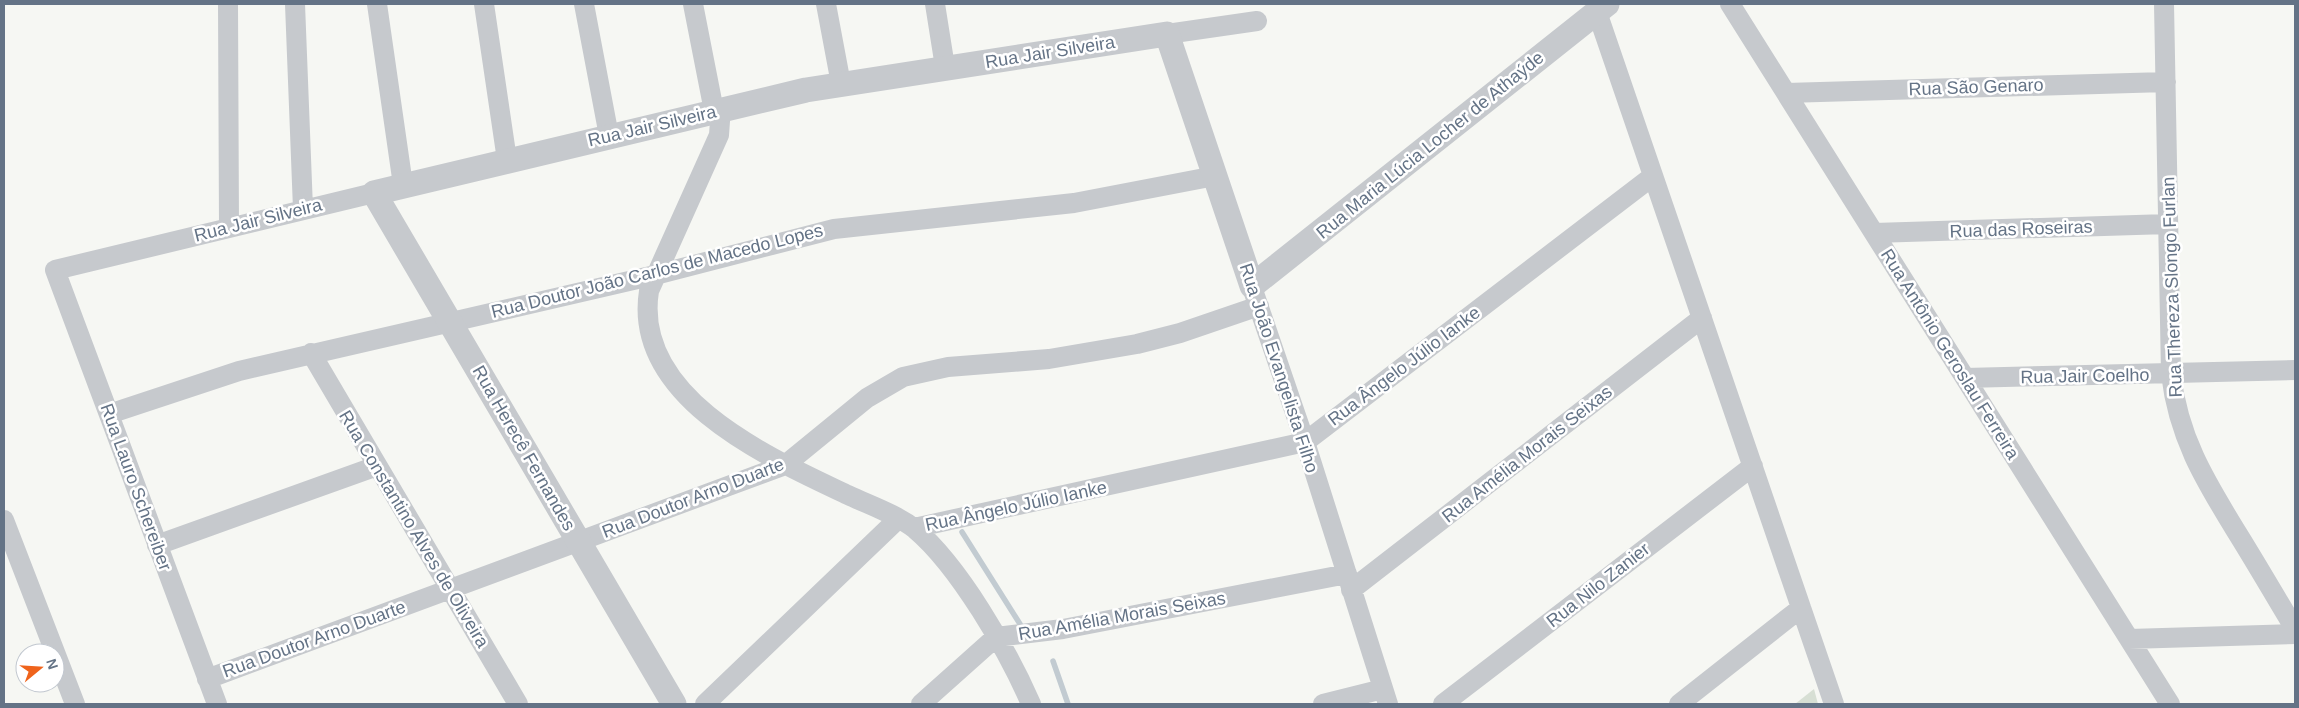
<svg xmlns="http://www.w3.org/2000/svg" width="2299" height="708" font-family="Arial,sans-serif">
  <style>
    .park { fill: #d7dfd4 }
    .lines { fill: none; stroke-linecap: round; stroke-linejoin: round }
    .stream { stroke: #c2cbd1; stroke-width: 5.5 }
    .minor { stroke: #c6c9cd; stroke-width: 20 }
    .tertiary { stroke: #c6c9cd; stroke-width: 25 }
    .labels { text-anchor: middle; dominant-baseline: central; stroke-width: 5; stroke-linejoin: round; paint-order: stroke }
    .street-label { font-size: 18px; fill: #647386; stroke: #fff }
  </style>
  <rect width="100%" height="100%" fill="#f6f7f3"/>
  <path class="park" d="M1814 689 1818 704H1795Z"/>
  <g class="lines">
    <path class="stream" d="M962 532 1020 624
      M1053 661 1068 704"/>
    <path class="minor" d="M228 4 229 227
      M295 4 303 209
      M377 4 403 185
      M484 4 507 160
      M584 4 609 136
      M693 4 714 111 720 121 719 135 649 291C632 398 770 458 848 495 869 505 896 514 915 529 959 566 1008 651 1031 704
      M826 4 841 84
      M935 4 945 67
      M1730 4 2170 704
      M2164 4 2171 374C2178 436 2204 479 2236 531 2256 563 2275 596 2295 629
      M1597 12 1834 704
      M1167 34 1257 21
      M1786 93 2166 82
      M1874 233 2168 224
      M1254 293 1305 442 1388 704
      M311 353 518 704
      M1965 378 2295 370
      M109 414 239 371 655 275 834 229 1074 203 1215 176
      M4 520 75 704
      M914 528 1305 442 1653 176
      M157 545 377 466
      M1351 590 1702 318
      M2129 639 2295 634
      M207 679 785 465 867 398 903 377 948 367 1049 359 1137 344 1180 333 1259 306
      M217 704 55 270 374 193
      M705 704 898 519
      M921 704 996 637 1063 629 1347 574
      M1323 704 1383 689
      M1443 704 1753 466
      M1679 704 1801 608"/>
    <path class="tertiary" d="M674 704 374 193 806 90 1167 34 1252 286 1607 4"/>
  </g>
  <g class="labels">
    <g class="street-label">
      <text transform="translate(1050 52) rotate(-9)">Rua Jair Silveira</text>
      <text transform="translate(1976 87) rotate(-2)">Rua São Genaro</text>
      <text transform="translate(652 126) rotate(-13)">Rua Jair Silveira</text>
      <text transform="translate(1430 145) rotate(-39)">Rua Maria Lúcia Locher de Athaýde</text>
      <text transform="translate(258 220) rotate(-14)">Rua Jair Silveira</text>
      <text transform="translate(2021 229) rotate(-2)">Rua das Roseiras</text>
      <text transform="translate(657 271) rotate(-14)">Rua Doutor João Carlos de Macedo Lopes</text>
      <text transform="translate(2172 287) rotate(-92)">Rua Thereza Slongo Furlan</text>
      <text transform="translate(1950 354) rotate(58)">Rua Antônio Geroslau Ferreira</text>
      <text transform="translate(1404 366) rotate(-37)">Rua Ângelo Júlio Ianke</text>
      <text transform="translate(1279 368) rotate(72)">Rua João Evangelista Filho</text>
      <text transform="translate(2085 376) rotate(-1)">Rua Jair Coelho</text>
      <text transform="translate(524 448) rotate(60)">Rua Herecê Fernandes</text>
      <text transform="translate(1527 454) rotate(-38)">Rua Amélia Morais Seixas</text>
      <text transform="translate(136 487) rotate(70)">Rua Lauro Schereiber</text>
      <text transform="translate(693 498) rotate(-21)">Rua Doutor Arno Duarte</text>
      <text transform="translate(1016 506) rotate(-12)">Rua Ângelo Júlio Ianke</text>
      <text transform="translate(414 529) rotate(59)">Rua Constantino Alves de Oliveira</text>
      <text transform="translate(1598 585) rotate(-38)">Rua Nilo Zanier</text>
      <text transform="translate(1122 616) rotate(-10)">Rua Amélia Morais Seixas</text>
      <text transform="translate(314 639) rotate(-20)">Rua Doutor Arno Duarte</text>
    </g>
  </g>
  <rect width="2299" height="708" fill="none" stroke="#647386" stroke-width="10"/>
  <g transform="translate(40 668) rotate(72)"><circle r="24" fill="#ffffff" stroke="#c1c7cf"/>
  <path d="M0-4L9 19L0 12L-9 19Z" fill="#ef631b"/>
  <text y="-8" font-size="14" font-weight="bold" text-anchor="middle" fill="#647386">N</text>
  </g>
</svg>
